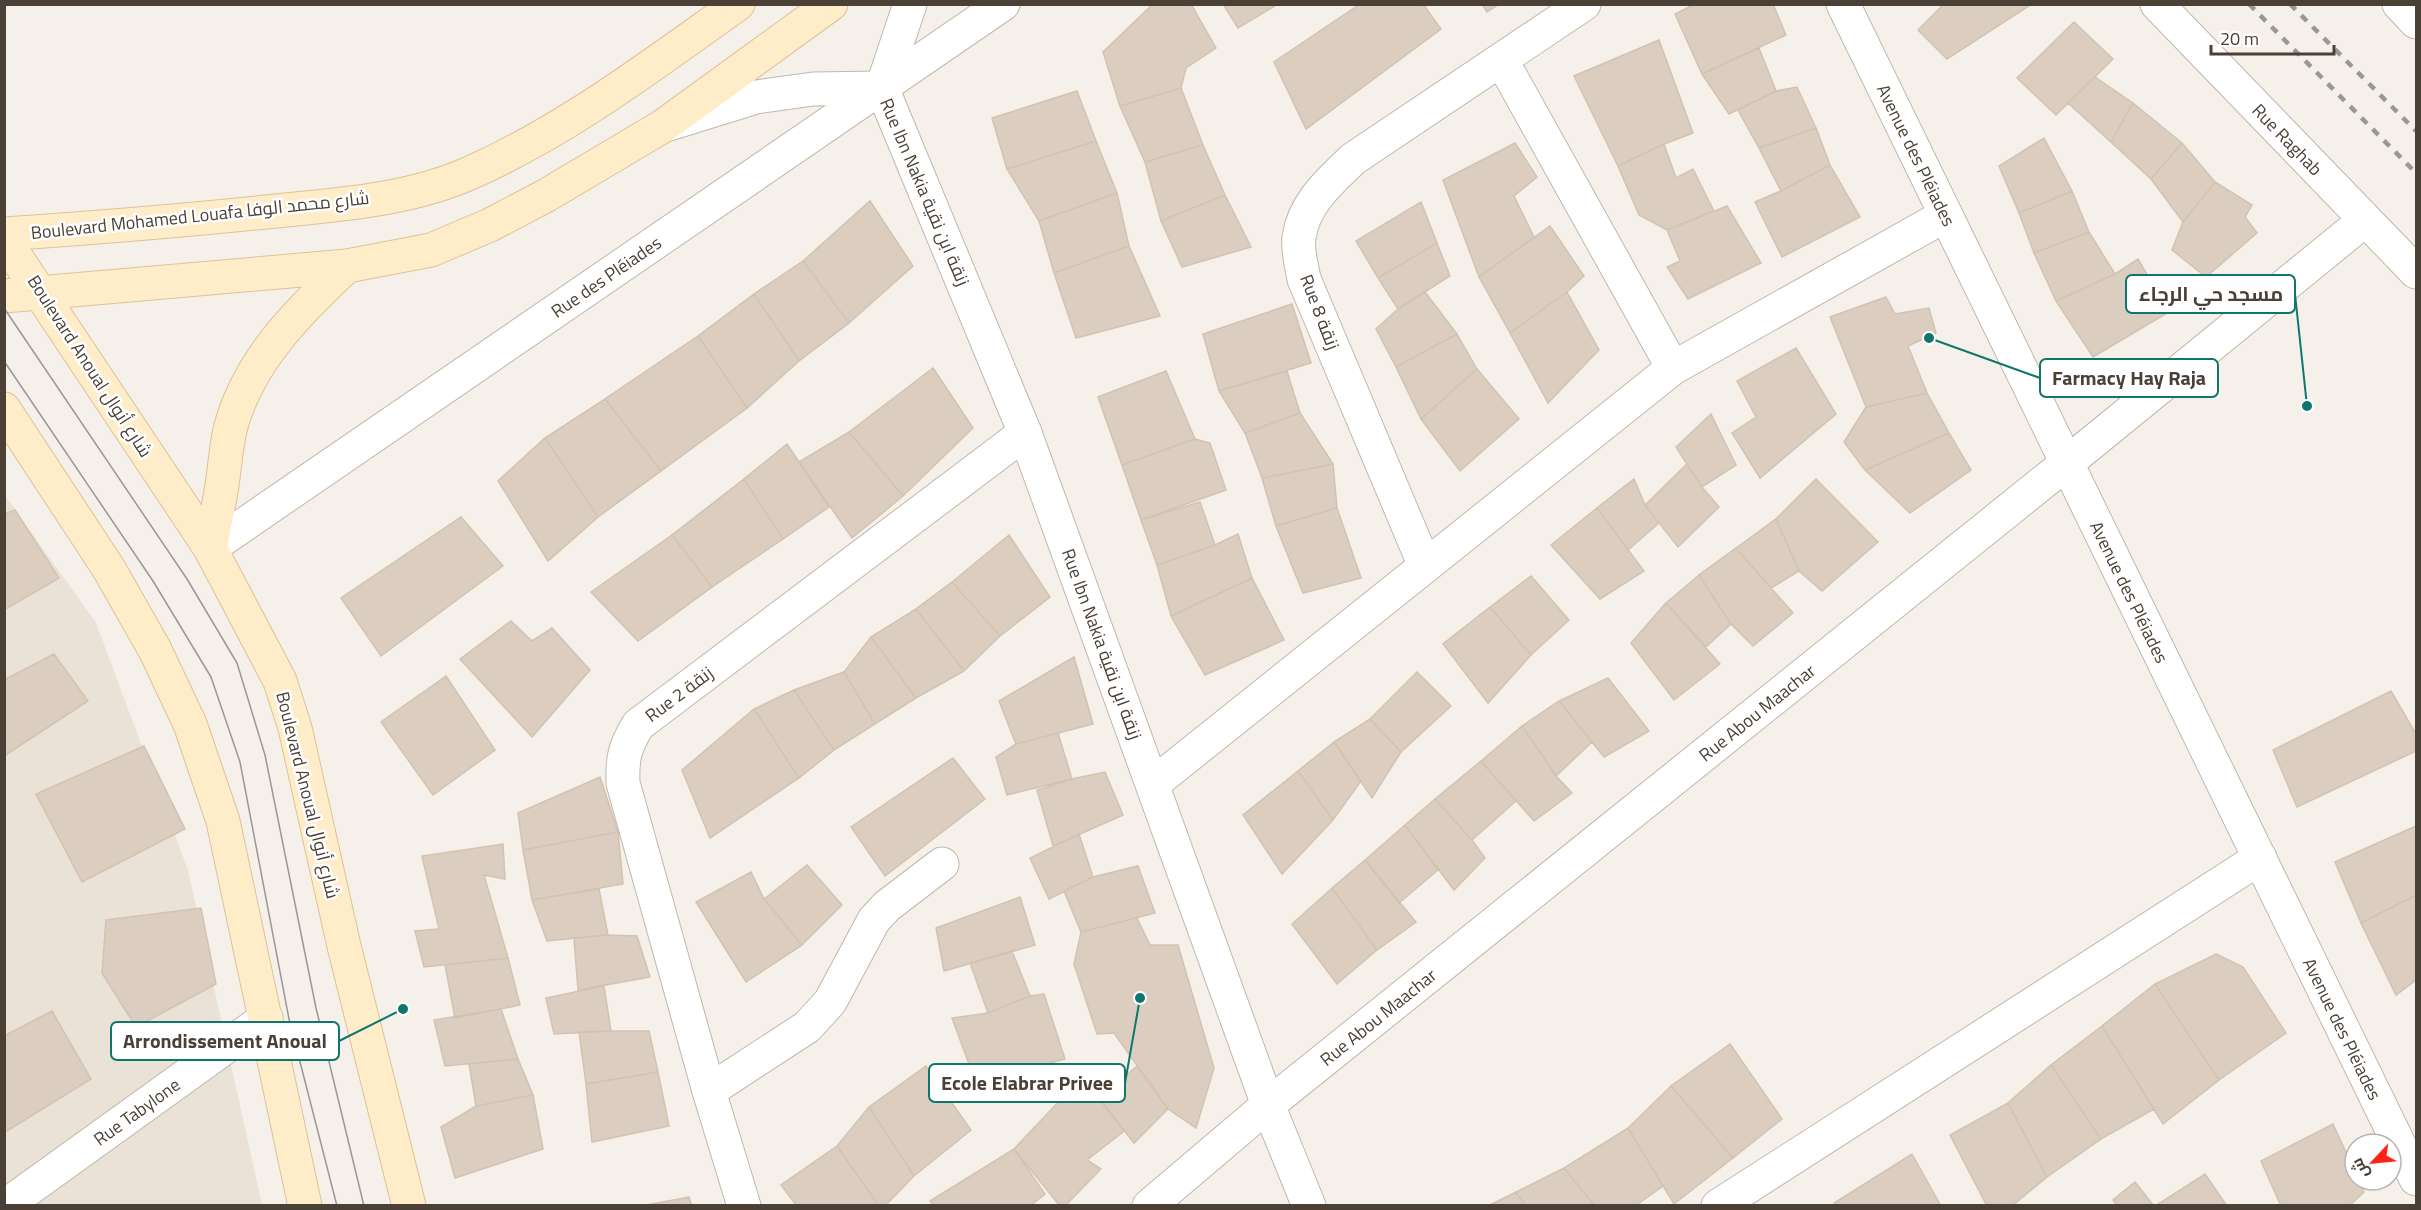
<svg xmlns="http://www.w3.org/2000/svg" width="2421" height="1210" font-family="'Titillium Web',Cairo,sans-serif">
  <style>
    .residential { fill: #eae2d6 }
    .building { fill: #dbcec0; stroke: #d3c2b0; stroke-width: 1.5 }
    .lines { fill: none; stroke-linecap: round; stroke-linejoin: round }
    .street-casing { stroke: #c2b7aa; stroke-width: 35 }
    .secondary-casing { stroke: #dbc397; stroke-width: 35 }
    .street { stroke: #fff; stroke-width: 33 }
    .secondary { stroke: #ffedc9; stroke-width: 33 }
    .tram { stroke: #989898; stroke-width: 1.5 }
    .rail { stroke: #989898; stroke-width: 4.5; stroke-dasharray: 8 8; stroke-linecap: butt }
    .labels { text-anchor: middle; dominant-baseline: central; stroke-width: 5; stroke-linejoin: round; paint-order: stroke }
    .street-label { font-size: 18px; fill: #4a4036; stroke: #fff }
    .leader { fill: none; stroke: #0f766e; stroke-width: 2 }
    .callout-dot { fill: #0f766e; stroke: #fff; stroke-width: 2 }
    .callout { fill: #fff; stroke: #0f766e; stroke-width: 2 }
    .callout-label { font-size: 20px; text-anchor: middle; font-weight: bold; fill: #4a4036 }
  </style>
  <rect width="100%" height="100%" fill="#f5f0e9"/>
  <path class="residential" d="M4 494 96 623 188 870 262 1205H5Z"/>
  <path class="building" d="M1153 4H1191L1216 48 1186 68 1181 88 1120 106 1103 52Z
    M1223 4H1278L1238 28Z
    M1360 4H1423L1441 29 1306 129 1274 62Z
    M1482 4H1499L1487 12Z
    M1695 4H1773L1786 35 1702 74 1675 14Z
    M1944 4H2032L1947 59 1918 30Z
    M2074 22 2113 59 2056 115 2017 78Z
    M1659 40 1693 133 1664 144 1618 166 1574 76Z
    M1759 48 1776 91 1729 114 1702 74Z
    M2095 77 2133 103 2111 142 2068 103Z
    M1797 87 1816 128 1759 148 1738 110 1776 91Z
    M1181 88 1203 145 1145 162 1120 106Z
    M1077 91 1096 141 1007 169 992 118Z
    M2133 103 2182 143 2151 179 2111 142Z
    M1816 128 1830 165 1781 191 1759 148Z
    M2044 138 2072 191 2019 213 1999 166Z
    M1096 141 1117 193 1039 221 1007 169Z
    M1515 143 1537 177 1514 196 1534 237 1479 277 1443 180Z
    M2182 143 2215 182 2183 222 2151 179Z
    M1664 144 1676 178 1693 169 1714 211 1667 230 1639 215 1618 166Z
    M1203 145 1225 195 1161 221 1145 162Z
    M1830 165 1860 217 1782 257 1755 202 1781 191Z
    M2215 182 2252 205 2245 217 2257 233 2206 277 2172 250 2183 222Z
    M2072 191 2089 232 2034 253 2019 213Z
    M1117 193 1129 246 1054 273 1039 221Z
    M1225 195 1251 247 1182 267 1161 221Z
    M870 201 913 266 849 323 803 261Z
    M1421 202 1437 243 1378 278 1356 241Z
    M1727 206 1761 263 1688 299 1667 267 1680 261 1667 230Z
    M1550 226 1584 276 1567 292 1510 333 1479 277Z
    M2089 232 2115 274 2056 301 2034 253Z
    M1437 243 1450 276 1398 309 1378 278Z
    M1129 246 1160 316 1076 338 1054 273Z
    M2138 259 2169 312 2093 357 2056 301 2115 274Z
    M803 261 849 323 799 361 754 294Z
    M1425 292 1457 334 1396 367 1376 329 1398 309Z
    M1567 292 1599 350 1548 403 1510 333Z
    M754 294 799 361 747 408 698 336Z
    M1886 297 1895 314 1929 308 1936 333 1908 346 1927 393 1866 407 1830 317Z
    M1292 304 1311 363 1219 391 1203 334Z
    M1457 334 1477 369 1421 419 1396 367Z
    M698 336 747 408 661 471 605 399Z
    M1796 348 1836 414 1760 478 1732 433 1756 417 1737 381Z
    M933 368 973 428 903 496 849 432Z
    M1477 369 1519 419 1460 471 1421 419Z
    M1166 371 1195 439 1122 465 1098 397Z
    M1287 371 1300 413 1245 433 1219 391Z
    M1927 393 1949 433 1865 470 1844 442 1866 407Z
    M605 399 661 471 598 517 545 438Z
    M1300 413 1333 464 1262 478 1245 433Z
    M1711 414 1736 465 1702 487 1676 447Z
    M849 432 903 496 852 538 799 462Z
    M1949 433 1971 470 1910 513 1865 470Z
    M545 438 598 517 548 561 498 481Z
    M1195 439 1210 443 1226 490 1141 520 1122 465Z
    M787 444 829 507 783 539 744 479Z
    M1333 464 1337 508 1276 526 1262 478Z
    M1687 464 1702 487 1719 507 1678 547 1645 505Z
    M744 479 783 539 712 587 672 535Z
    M1634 479 1645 505 1659 523 1628 550 1597 508Z
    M1816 479 1878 542 1822 591 1799 571 1776 519Z
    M1200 502 1215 545 1157 565 1141 520Z
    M1337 508 1361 578 1303 593 1276 526Z
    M1597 508 1644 571 1600 599 1551 545Z
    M15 510 59 578 4 610V514Z
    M461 517 503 566 381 656 341 598Z
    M1776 519 1799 571 1771 588 1736 548Z
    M1238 534 1252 578 1171 616 1157 565 1215 545Z
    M672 535 712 587 638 641 591 592Z
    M1009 535 1050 597 1000 636 952 582Z
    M1736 548 1793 613 1753 646 1731 624 1699 575Z
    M1699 575 1731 624 1706 647 1666 603Z
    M1531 576 1569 620 1531 655 1490 607Z
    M1252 578 1284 640 1205 675 1171 616Z
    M952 582 1000 636 964 671 916 609Z
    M1666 603 1720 664 1674 700 1631 643Z
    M1490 607 1531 655 1488 703 1443 644Z
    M916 609 964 671 916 698 871 637Z
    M511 621 532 641 552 628 590 670 532 737 460 659Z
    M871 637 916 698 875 724 844 672Z
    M54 654 88 701 4 756V680Z
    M1074 657 1093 724 1016 744 999 701Z
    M844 672 875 724 834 750 794 690Z
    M1417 672 1451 706 1401 752 1370 719Z
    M446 676 495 750 433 795 381 722Z
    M1608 678 1649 731 1604 757 1559 701Z
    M794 690 834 750 799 778 754 709Z
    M2391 691 2416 734V751L2297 807 2273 750Z
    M1559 701 1592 742 1556 776 1522 726Z
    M754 709 799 778 710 838 682 770Z
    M1370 719 1401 752 1372 798 1334 742Z
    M1522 726 1556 776 1572 793 1534 821 1481 761Z
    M1058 733 1072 779 1007 795 996 757 1016 744Z
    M1334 742 1361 781 1333 820 1298 771Z
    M144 746 185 829 82 882 36 794Z
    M953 758 985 799 885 876 851 827Z
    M1481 761 1516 801 1472 840 1435 799Z
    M1298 771 1333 820 1282 874 1243 815Z
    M1105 772 1123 815 1053 846 1037 790 1072 779Z
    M600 777 618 832 523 850 518 813Z
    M1435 799 1472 840 1485 858 1454 890 1405 825Z
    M1405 825 1438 870 1399 903 1365 860Z
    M2416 826V895L2361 923 2335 862Z
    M618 832 623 884 532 900 523 850Z
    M1079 834 1093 877 1049 899 1030 858Z
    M503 844 505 879 484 875 508 958 424 967 415 931 439 929 422 856Z
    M1365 860 1416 922 1377 950 1332 888Z
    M807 865 842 905 802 945 764 899Z
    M1138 866 1155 913 1081 932 1064 891 1093 877Z
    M751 872 764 899 802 945 746 982 696 902Z
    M1332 888 1377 950 1337 984 1292 924Z
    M599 889 608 935 547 941 532 900Z
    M2416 895V980L2396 995 2361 923Z
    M1020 897 1035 945 944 971 936 928Z
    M201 908 216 984 136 1027 102 973 106 920Z
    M1137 918 1150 945H1178L1214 1068 1196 1128 1168 1109 1114 1033 1097 1034 1074 964 1081 932Z
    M608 935 637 936 650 977 578 990 574 938Z
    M1012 951 1030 996 988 1013 970 963Z
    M2216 954 2243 967 2286 1033 2219 1080 2155 984Z
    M508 958 520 1005 455 1018 445 965Z
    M2155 984 2219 1080 2163 1124 2102 1026Z
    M604 986 611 1031 554 1034 546 998Z
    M1044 994 1065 1059 976 1083 952 1018 988 1013 1030 996Z
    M501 1009 518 1059 445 1066 434 1020Z
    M52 1011 91 1079 4 1133V1036Z
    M2102 1026 2154 1109 2101 1139 2051 1065Z
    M611 1031H649L658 1072 586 1084 579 1032Z
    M1730 1044 1782 1119 1733 1158 1671 1086Z
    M518 1059 533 1095 476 1106 469 1064Z
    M2051 1065 2101 1139 2047 1177 2008 1103Z
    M926 1066 971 1130 914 1176 869 1107Z
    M1137 1066 1168 1109 1134 1143 1099 1098Z
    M658 1072 669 1126 592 1142 586 1084Z
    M1082 1077 1124 1131 1087 1160 1101 1169 1065 1206H1060L1014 1149Z
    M1671 1086 1733 1158 1674 1204 1628 1128Z
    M533 1095 543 1149 455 1178 441 1127 476 1106Z
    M2008 1103 2047 1177 2012 1206H1987L1950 1135Z
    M869 1107 914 1176 885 1206H879L837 1146Z
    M2333 1124 2355 1172V1180H2358L2364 1192 2349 1206H2281L2261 1161Z
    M1628 1128 1663 1186 1635 1206H1595L1564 1168Z
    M837 1146 879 1206H797L781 1185Z
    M1014 1149 1045 1194 1030 1206H934L930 1201Z
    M1912 1154 1941 1206H1836L1834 1203Z
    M1564 1168 1595 1206H1526L1516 1192Z
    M2205 1174 2227 1206H2155Z
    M2135 1182 2154 1206H2117L2113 1200Z
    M1516 1192 1526 1206H1488Z
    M689 1197 692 1206H641Z"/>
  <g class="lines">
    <defs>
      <g id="street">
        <path id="s1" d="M1843 4 2416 1179"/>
        <path id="s2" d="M2157 4 2416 272"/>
        <path d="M2399 4 2416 22"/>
        <path d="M1502 61 1673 368"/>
        <path d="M882 88 1025 433 1268 1105 1309 1206"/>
        <path d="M882 88 910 4"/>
        <path d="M669 124 756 97 813 89 882 88"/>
        <path id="s3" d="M210 548 1003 4"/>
        <path d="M1425 566 1304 279C1302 267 1297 250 1299 238 1303 204 1330 181 1353 159L1584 4"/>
        <path d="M1153 784 1673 368 1946 215"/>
        <path d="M709 1091 807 1027 830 1002 874 920 887 906 942 864"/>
        <path id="s4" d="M5 1206 266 1018"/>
        <path d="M744 1206 709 1091 623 783C622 757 625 747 638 725L1025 433"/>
        <path id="s5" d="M1149 1206 1268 1105 2067 463 2365 220"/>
        <path d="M1718 1206 2260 858"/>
      </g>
      <path id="secondary" d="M4 234C92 228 179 221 266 212 334 205 407 201 470 173 567 130 652 65 738 4
        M4 239 210 548 280 681 295 728 344 946 409 1206
        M4 296 347 266 431 250 490 225 547 195 663 126 831 4
        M4 409 109 569 155 650 190 724 223 821 305 1206
        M210 548C214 527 219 506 222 485 225 466 226 445 231 426 249 360 299 311 347 266"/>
    </defs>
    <use href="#street" class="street-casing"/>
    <use href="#secondary" class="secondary-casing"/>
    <use href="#street" class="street"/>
    <use href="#secondary" class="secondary"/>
    <path class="tram" d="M4 308 187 579 237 663 265 755 316 1008 364 1206
      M4 361 153 581 211 677 240 762 289 1019 337 1206"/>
    <path class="rail" d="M2249 4 2416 173
      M2290 4 2416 131"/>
  </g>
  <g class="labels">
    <g class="street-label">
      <text stroke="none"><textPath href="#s2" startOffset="188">Rue Raghab</textPath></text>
      <text stroke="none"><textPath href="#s1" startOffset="168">Avenue des Pléiades</textPath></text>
      <text transform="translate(925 192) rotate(67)">Rue Ibn Nakia زنقة ابن نقية</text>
      <text transform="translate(200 215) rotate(-6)">Boulevard Mohamed Louafa شارع محمد الوفا</text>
      <text stroke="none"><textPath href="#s3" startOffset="480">Rue des Pléiades</textPath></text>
      <text transform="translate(1320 312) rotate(69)">Rue 8 زنقة</text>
      <text transform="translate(90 366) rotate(57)">Boulevard Anoual شارع أنوال</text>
      <text stroke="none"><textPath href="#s1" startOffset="654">Avenue des Pléiades</textPath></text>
      <text transform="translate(1102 644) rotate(70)">Rue Ibn Nakia زنقة ابن نقية</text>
      <text transform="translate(679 694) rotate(-37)">Rue 2 زنقة</text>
      <text stroke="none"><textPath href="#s5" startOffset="783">Rue Abou Maachar</textPath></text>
      <text transform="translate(308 795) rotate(76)">Boulevard Anoual شارع أنوال</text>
      <text stroke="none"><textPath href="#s5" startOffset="297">Rue Abou Maachar</textPath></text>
      <text stroke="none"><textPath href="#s1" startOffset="1140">Avenue des Pléiades</textPath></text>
      <text stroke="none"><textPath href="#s4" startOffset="162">Rue Tabylone</textPath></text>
    </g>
  </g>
  <path class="leader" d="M2307 406L2295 294M1929 338L2040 378M403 1009L339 1041M1140 998L1125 1083"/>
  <g class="callout-dot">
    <circle cx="2307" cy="406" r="6"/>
    <circle cx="1929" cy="338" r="6"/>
    <circle cx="403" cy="1009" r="6"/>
    <circle cx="1140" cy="998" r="6"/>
  </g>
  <g class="callout">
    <rect x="2126" y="275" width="169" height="38" rx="6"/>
    <rect x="2040" y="359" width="178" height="38" rx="6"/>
    <rect x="111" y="1022" width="228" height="38" rx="6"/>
    <rect x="929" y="1064" width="196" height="38" rx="6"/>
  </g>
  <g class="callout-label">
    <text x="2211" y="301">مسجد حي الرجاء</text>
    <text x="2129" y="385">Farmacy Hay Raja</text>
    <text x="225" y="1048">Arrondissement Anoual</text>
    <text x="1027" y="1090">Ecole Elabrar Privee</text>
  </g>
  <rect width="2421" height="1210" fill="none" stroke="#4a4036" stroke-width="12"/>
  <g transform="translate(2373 1162) rotate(244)"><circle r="28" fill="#ffffff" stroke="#b7b3af" stroke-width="1.5"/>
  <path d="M0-4.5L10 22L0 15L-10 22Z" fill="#ff2216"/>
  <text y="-9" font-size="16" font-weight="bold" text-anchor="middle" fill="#4a4036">ش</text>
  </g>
  <path d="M2211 45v9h123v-9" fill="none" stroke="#4a4036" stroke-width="3"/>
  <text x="2220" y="45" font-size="18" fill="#4a4036" stroke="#ffffff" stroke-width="4.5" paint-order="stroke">20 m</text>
</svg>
